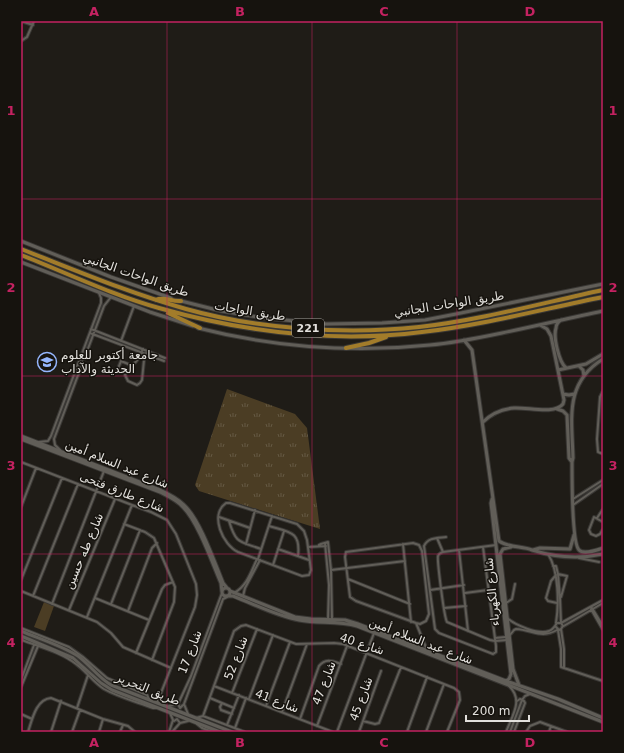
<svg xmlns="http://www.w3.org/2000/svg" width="624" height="753" font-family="'DejaVu Sans',Cairo,sans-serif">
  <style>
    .grass { fill: url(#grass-tufts) }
    .green { fill: #4b3d24 }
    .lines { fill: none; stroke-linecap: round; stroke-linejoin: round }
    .minor-casing { stroke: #393734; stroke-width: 4 }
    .tertiary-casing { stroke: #393734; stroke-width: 5 }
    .trunk-casing { stroke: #393734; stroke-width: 6 }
    .minor { stroke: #615e58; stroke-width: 2 }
    .tertiary { stroke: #615e58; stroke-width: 3 }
    .trunk { stroke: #a27c2a; stroke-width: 4 }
    .grid { fill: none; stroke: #c42261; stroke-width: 1; stroke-opacity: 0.55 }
    .labels { text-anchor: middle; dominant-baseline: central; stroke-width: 3; stroke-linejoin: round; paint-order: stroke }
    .shield { fill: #16130e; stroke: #a5a29e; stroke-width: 1 }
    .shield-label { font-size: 11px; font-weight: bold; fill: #e2e0dc }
    .street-label { font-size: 12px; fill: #e2e0dc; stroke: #16130e }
    .poi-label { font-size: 12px; fill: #e2e0dc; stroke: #16130e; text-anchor: start }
    .neatline { fill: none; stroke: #c42261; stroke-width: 1.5 }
    .grid-label { font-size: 13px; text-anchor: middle; font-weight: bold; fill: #c42261 }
  </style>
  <defs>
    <pattern id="grass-tufts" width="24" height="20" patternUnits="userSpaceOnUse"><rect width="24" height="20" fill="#4b3d24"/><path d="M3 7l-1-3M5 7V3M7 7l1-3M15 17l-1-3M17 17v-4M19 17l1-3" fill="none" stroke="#655943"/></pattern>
  </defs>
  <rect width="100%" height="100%" fill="#1f1c17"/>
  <path class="grass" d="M227 389 295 414 307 428 320 529 199 491 195 485Z"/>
  <path class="green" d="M44 602 54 606 45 631 34 627Z"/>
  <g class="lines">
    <defs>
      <path id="minor" d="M21 21 33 25
        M21 41 27 37 34 21
        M91 329 165 358
        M90 333 164 361
        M121 341 134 306
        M143 349 138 359 125 375 128 381 137 385 140 383 142 380 144 360 147 351
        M117 371 121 361 133 366
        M603 391 600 397 597 439 598 452 603 454
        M39 442 48 441 51 436 101 303V298L99 293
        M60 450 55 445 54 439 104 306 111 297
        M21 462 132 505 151 512 167 520 176 534 196 584 197 595 195 607 157 703
        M573 499 603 480
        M226 503H230L297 524 304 531 307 540 311 570 309 575 302 576 238 552C223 545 209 515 226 503Z
        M573 505 603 484
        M21 507 36 468
        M219 517 250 528
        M597 518 603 509
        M229 521C236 544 239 541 261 549
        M603 522 594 517 589 530 591 534 596 536 600 534 603 529
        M124 524 145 532 154 538 175 587 174 602 152 660
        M269 526C289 532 301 531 298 556
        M446 537C438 538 428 537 424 546L435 629 439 633 493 654 496 652V646L483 547
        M437 538 443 552
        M325 543 329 585 328 620
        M413 543 419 545 422 551 429 614 426 621 420 624 416 623 356 601 350 597 345 557 346 552Z
        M246 544 255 510
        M403 544 411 622
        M319 545 321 544 328 542 331 570 332 619
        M496 545 443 552C440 553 439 553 438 556 437 560 444 617 447 622L490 640 495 641 507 640
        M308 547 326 546
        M278 549 309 560
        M459 550 468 631
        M548 554C559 571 559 604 556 623
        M579 558 599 562
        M258 559 272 516
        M273 565 284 531
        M553 566H556L558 574 560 598 561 623
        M331 570 405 561
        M558 574 567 576 561 597
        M556 575 551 581 546 598 548 601 557 603
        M348 579 410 604
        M21 580 62 478
        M430 590 464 585
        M21 591 97 622 111 633 123 647 171 668
        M234 593C247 586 251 572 257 559
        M465 593 488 590
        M33 596 78 484
        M243 596 245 588 260 560
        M95 598 149 620
        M506 603 512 599 515 584
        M52 604 104 471
        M111 604 140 530
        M444 608 466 606
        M592 608 603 626
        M591 609 603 630
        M69 610 115 499
        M128 611 152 548 157 543
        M87 617 132 505
        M507 618C515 625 538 635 549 631 553 630 555 626 557 623H561L563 626 561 629 559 630 555 626
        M416 623 427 650
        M561 623 603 600
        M562 627 603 603
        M21 628 69 647 83 657 107 678 147 695 149 699
        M561 629 564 649V668
        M558 630 561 649V667L603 681
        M510 635 514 630 516 629C533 630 541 639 557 630
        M495 638 506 637
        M22 640C40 647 61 652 76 664 86 671 93 682 104 689 118 697 137 702 153 708H157
        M136 653 162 589 165 585 173 582
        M21 680 34 645
        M214 686 333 732
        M21 687 38 646
        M232 693 257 629
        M210 698 234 708
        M249 699 273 635
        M222 703 220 707 221 710 232 714
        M178 704 180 708 183 705
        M169 706 178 704 191 676 222 593
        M266 706 290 642
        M77 708 88 675
        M282 712 307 644
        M21 714 32 719
        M188 714 184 704 223 599 227 597
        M203 716 234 631 241 626 246 625 296 644 334 643 343 644 454 688 459 692 460 700 447 732
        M196 718 203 716 245 732
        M300 719 319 666C326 658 332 661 341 664
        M174 721 177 719 180 723
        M363 721 375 724 379 723 401 667
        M197 724 202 728 213 732
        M227 725 239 695
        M317 726 347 646
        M235 728 246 698
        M28 732C32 720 36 699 51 698L103 719 128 726 135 732
        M51 732 61 701
        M72 732 80 710
        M99 732 103 719
        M120 732 123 725
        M169 732 173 720 170 713
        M172 732 180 723 188 721
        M337 732 374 633
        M359 732 381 671
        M407 732 427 677
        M426 732 444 684
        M506 732C512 716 524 700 509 686
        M510 732 522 700 525 696 530 694
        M514 732 525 703 524 701 520 699 517 701
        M526 732 530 726 540 722 567 732
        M549 732 551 726"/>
      <path id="tertiary" d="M21 241 111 277 171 298
        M21 262 150 312 193 326
        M181 301 221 311 264 318 326 324 382 323 425 320 456 314 603 284
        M561 320C558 322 556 325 556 328 553 337 559 362 566 368
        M198 328C273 347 353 353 430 345 454 343 478 338 502 333 536 326 569 318 603 311
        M464 340 472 350 499 541C509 548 522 546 532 550 554 557 580 559 603 554
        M603 359C564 383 572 419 573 458L572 462C572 476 572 543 579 550 584 555 597 550 603 548
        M579 366 583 370 584 376
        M558 370 586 364 603 354
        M563 394 569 395 574 394
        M557 409 563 411 567 415 569 458 572 462
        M483 422C491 414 503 409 514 408 528 407 554 415 563 404L564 400 551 336 547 329 540 325
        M21 436 160 490C169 494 177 498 184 505 200 520 214 561 223 583L227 588
        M21 439 160 492C168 496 177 500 183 507 198 522 212 562 221 583L222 592
        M492 499 491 503 511 674 509 679 506 681
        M511 547 503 549 500 554 513 669 519 685
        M533 550 540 548 570 549 574 535
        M222 592a4 4 0 1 1 8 0a4 4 0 1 1-8 0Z
        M230 591 295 617 311 619 345 620 358 624 506 681 558 699 603 718
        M228 596H233C254 604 276 616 299 620 318 624 338 620 357 626L603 722
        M21 631C40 639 61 645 78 656 90 665 98 677 111 685L232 732
        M21 636 73 658 101 683 112 690 220 732
        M21 639 22 640"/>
      <path id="trunk" d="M21 249C75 270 129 293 186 309 257 329 345 335 419 327 481 320 542 303 603 290
        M21 255C67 273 112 295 159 308 244 332 335 343 422 332 483 325 543 309 603 297
        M156 300C163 296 172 302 181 301
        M168 313 200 328
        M346 348 369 343 386 337"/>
    </defs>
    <use href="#minor" class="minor-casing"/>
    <use href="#tertiary" class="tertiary-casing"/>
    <use href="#trunk" class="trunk-casing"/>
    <use href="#minor" class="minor"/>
    <use href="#tertiary" class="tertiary"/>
    <use href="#trunk" class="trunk"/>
  </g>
  <path class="grid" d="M167 21V732M312 21V732M457 21V732M21 199H603M21 376H603M21 554H603"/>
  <defs>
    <symbol id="university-ring" viewBox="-11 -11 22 22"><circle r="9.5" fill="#16130e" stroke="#95b6fd" stroke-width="1.5"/><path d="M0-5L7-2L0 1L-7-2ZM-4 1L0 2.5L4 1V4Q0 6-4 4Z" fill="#95b6fd"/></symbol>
  </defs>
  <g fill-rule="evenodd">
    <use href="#university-ring" x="36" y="351" width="22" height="22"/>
  </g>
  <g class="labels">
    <rect class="shield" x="292" y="319" width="32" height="18" rx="3"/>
    <g class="shield-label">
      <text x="308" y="328">221</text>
    </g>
    <g class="street-label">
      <text transform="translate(136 275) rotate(19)">طريق الواحات الجانبي</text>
      <text transform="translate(449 304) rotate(-9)">طريق الواحات الجانبي</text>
      <text transform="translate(250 311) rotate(9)">طريق الواحات</text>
      <text transform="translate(117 464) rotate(22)">شارع عبد السلام أمين</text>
      <text transform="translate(122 492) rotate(22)">شارع طارق فتحى</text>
      <text transform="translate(84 551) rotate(-67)">شارع طه حسين</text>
      <text transform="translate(492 592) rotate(-96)">شارع الكهرباء</text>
      <text transform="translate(421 641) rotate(21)">شارع عبد السلام أمين</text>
      <text transform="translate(362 644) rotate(18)">شارع 40</text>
      <text transform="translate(190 652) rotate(-69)">شارع 17</text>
      <text transform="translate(236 658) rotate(-69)">شارع 52</text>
      <text transform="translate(324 683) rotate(-69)">شارع 47</text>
      <text transform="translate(148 689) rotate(22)">طريق التحرير</text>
      <text transform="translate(361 699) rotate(-70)">شارع 45</text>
      <text transform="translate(277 701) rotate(21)">شارع 41</text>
    </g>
    <g class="poi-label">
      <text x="61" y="355">جامعة أكتوبر للعلوم<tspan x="61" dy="14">الحديثة والآداب</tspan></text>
    </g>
  </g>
  <rect width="624" height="753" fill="none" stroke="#16130e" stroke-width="44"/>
  <path d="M466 715v6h63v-6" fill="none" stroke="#e2e0dc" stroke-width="2"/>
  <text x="472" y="715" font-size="12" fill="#e2e0dc" stroke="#16130e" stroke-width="3" paint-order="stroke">200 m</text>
  <rect x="22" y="22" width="580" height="709" class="neatline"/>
  <g class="grid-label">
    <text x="94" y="16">A</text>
    <text x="240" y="16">B</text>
    <text x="384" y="16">C</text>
    <text x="530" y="16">D</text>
    <text x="11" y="115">1</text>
    <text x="613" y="115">1</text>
    <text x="11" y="292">2</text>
    <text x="613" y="292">2</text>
    <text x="11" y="470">3</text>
    <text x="613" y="470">3</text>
    <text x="11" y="647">4</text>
    <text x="613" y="647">4</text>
    <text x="94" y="747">A</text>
    <text x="240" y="747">B</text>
    <text x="384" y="747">C</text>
    <text x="530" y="747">D</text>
  </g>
</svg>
